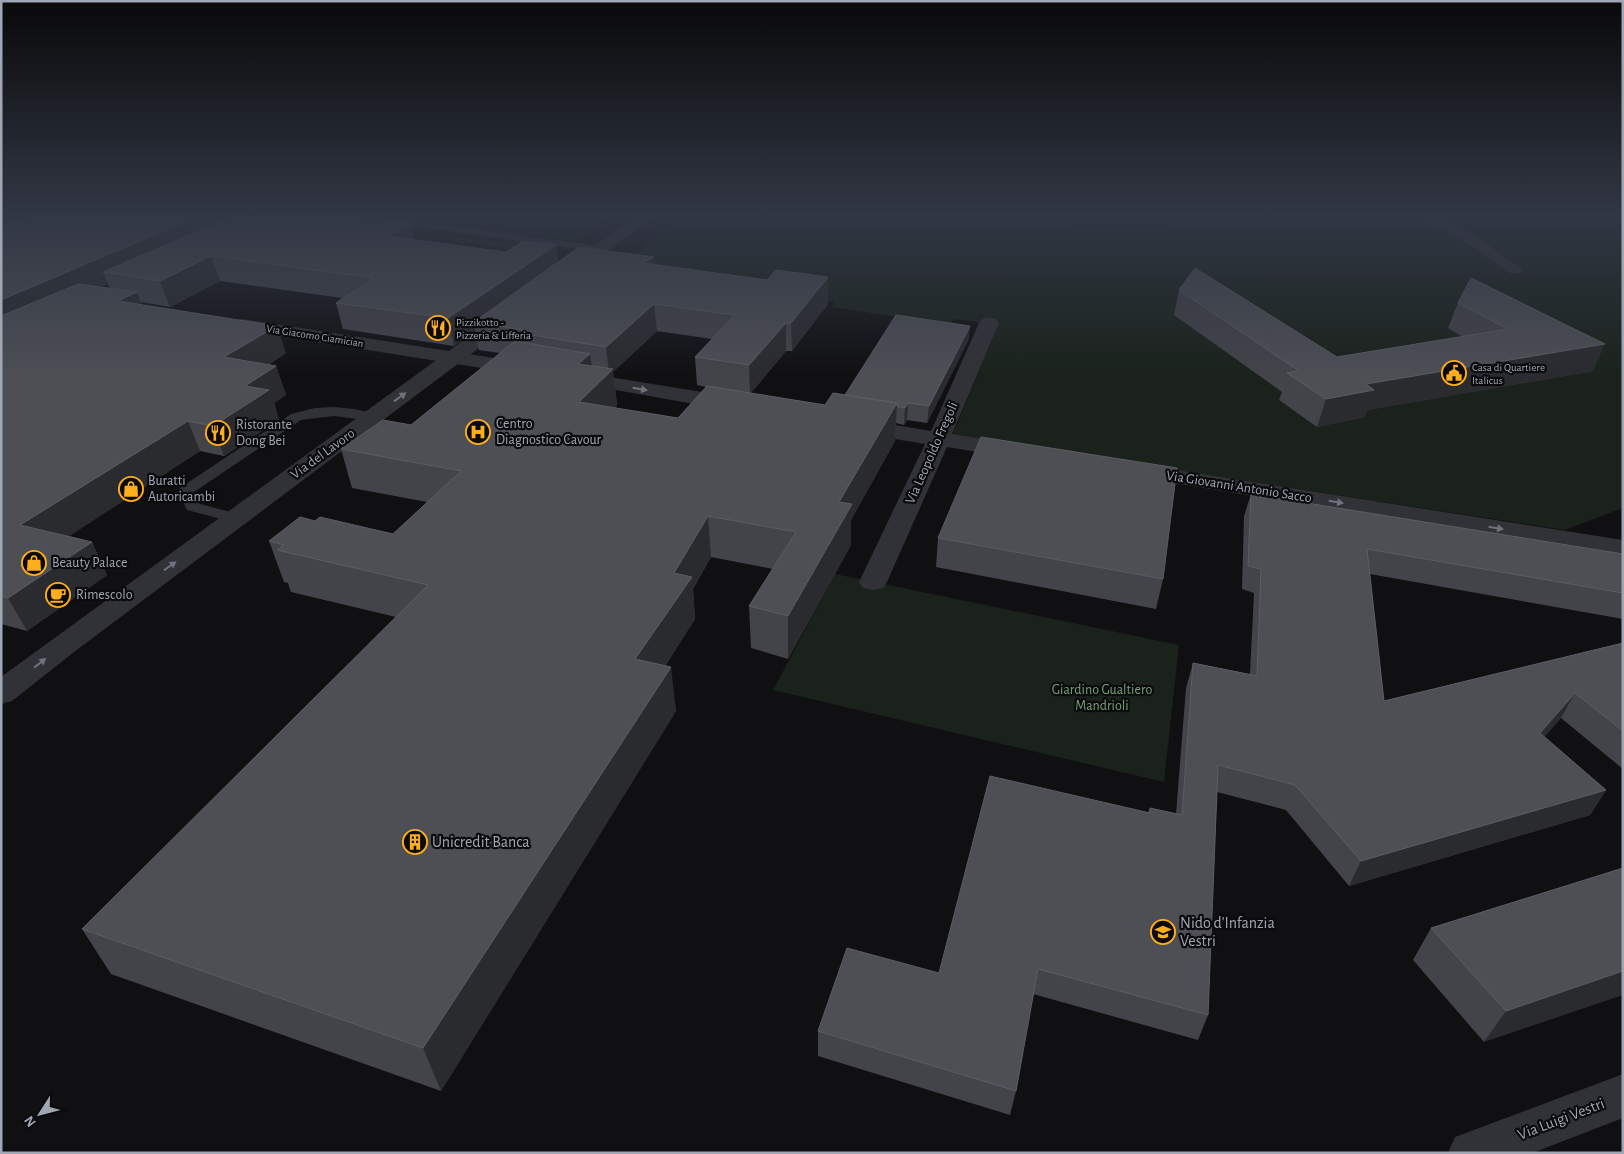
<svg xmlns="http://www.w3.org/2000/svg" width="1624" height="1154" font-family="'Alegreya Sans',sans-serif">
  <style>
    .green { fill: #1a221b }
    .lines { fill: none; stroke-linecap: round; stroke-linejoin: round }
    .service { fill: #313237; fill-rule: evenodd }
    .pedestrian { fill: #313237; fill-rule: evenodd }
    .minor { fill: #313237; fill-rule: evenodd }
    .tertiary { fill: #313237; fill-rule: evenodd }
    .secondary { fill: #3f4147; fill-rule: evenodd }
    .wall { fill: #43444a; fill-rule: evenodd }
    .shaded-wall { fill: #2a2b2f }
    .building { fill: #4d4f55; stroke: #5a5d64 }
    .oneway { fill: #6e727c }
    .labels { text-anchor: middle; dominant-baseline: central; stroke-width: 4.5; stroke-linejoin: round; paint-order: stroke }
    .far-poi-label { font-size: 11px; fill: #a0a7b4; stroke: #0b0b0d; text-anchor: start }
    .far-street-label { font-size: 11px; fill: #a0a7b4; stroke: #0b0b0d }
    .poi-label { font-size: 14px; fill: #a0a7b4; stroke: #0b0b0d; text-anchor: start }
    .street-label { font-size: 14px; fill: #a0a7b4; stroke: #0b0b0d }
    .park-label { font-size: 14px; fill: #75a177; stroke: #0b0b0d }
    .near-poi-label { font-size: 16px; fill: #a0a7b4; stroke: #0b0b0d; text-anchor: start }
    .near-street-label { font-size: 16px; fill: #a0a7b4; stroke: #0b0b0d }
  </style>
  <rect width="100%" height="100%" fill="#101012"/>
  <path class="green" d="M518 216H609L574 241 494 231Z
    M682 216H737L759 219 762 216H1046C1095 235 1159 228 1209 216H1623V508L1565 530 952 436 998 325 954 319 950 325 832 307 834 302 609 274Z
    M456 236 557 250 551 254 450 240Z
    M835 574 1179 645 1164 782 773 690Z"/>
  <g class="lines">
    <path class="service" d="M355 216H380L601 246 606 249 601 252 360 219Z
      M334 407 354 409 378 414 380 417 378 420 373 421 334 416 301 420 194 492 200 504 242 515 244 518 242 521 236 523 187 510 178 491 180 488 291 414 315 408Z"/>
    <path class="pedestrian" d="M1420 216H1437L1480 239 1523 270 1521 273H1509L1470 245 1422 219Z"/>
    <path class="minor" d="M989 317 996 319 999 323 952 434 1014 444 1022 446 1026 451 1022 456 1014 458 947 447 887 582 883 588 873 590 863 588 859 582 925 444 859 433 851 431 848 426 851 421 859 419 931 431 979 323 982 319Z
      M242 319 526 363 533 365 536 369 533 373 526 375 235 329 232 325 235 321Z
      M578 372 733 397 741 399 744 404 741 409 733 411 571 382 568 378 571 374Z
      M1138 464 1623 540V556L1130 476 1126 471 1130 466Z
      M1623 1074V1118L1532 1153H1448L1455 1137Z"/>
    <path class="tertiary" d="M636 216H654L575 277 569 278 563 277 560 273 563 269Z
      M508 311 515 313 517 317 515 321 74 652 12 701 1 704V677L501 313Z"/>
    <path class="secondary" d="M1 216H10L7 219 1 221Z"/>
  </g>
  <path class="wall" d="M410 223 414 240 506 252 556 245 558 262 655 265 828 304 792 351H786L751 393 825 405 845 395 970 326 968 341 927 423 907 420 904 425 896 423 895 441 851 520V545L788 659 751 648 749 606 773 569 711 557 693 589 695 619 665 666 676 711 441 1091 111 974 82 929 396 617 291 592 288 583 284 582 269 541 315 521 393 534 427 502 352 488 341 449 411 425 500 353 479 350 475 330 454 346 343 329 336 303 342 298 220 281 170 307 141 302 142 305 286 353 268 365 276 366 286 395 274 403 279 420 224 456 200 451 69 536 92 542 107 575 27 631 1 624V225ZM108 284 110 288 101 287ZM657 331 712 339 695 357 697 385 706 387 678 418 615 408 617 405 613 372Z
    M1179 290 1337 357 1463 337 1448 328 1458 303 1593 371 1367 410 1364 417 1317 427 1279 400 1282 392 1174 315Z
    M1251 494 1623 554V619L1370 574 1384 701 1623 643V769L1561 718 1544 737 1606 790 1590 815 1349 886 1286 810 1217 792 1208 1015 1198 1040 1033 994 1016 1091 1010 1115 818 1056V1031L939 973 1148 813 1150 808 1176 814 1186 688 1193 663 1250 674 1254 593 1242 589 1244 516Z
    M938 538 1163 579 1156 609 936 567Z
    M1623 868 1484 1042 1413 960 1431 928Z"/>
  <path class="shaded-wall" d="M199 216H260L103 272 108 284 1 332V300Z
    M410 223 415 247 387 236Z
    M556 245 559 270 474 322 475 330 454 346 448 318Z
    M211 256 220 281 170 307 160 281Z
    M654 257 656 282 643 263Z
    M828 277V304L792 351 791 323Z
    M137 292 147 319 118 301Z
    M654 304 657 331 613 372 617 405 585 440 579 402 578 364 590 354 595 387 609 373 606 347Z
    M786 323V351L750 394 749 365Z
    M277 326 286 353 234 386 224 357Z
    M970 326 968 341 927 423 929 406Z
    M1605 344 1593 371 1367 410 1364 417 1317 427 1326 399 1366 384Z
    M276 366 286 395 274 403 279 420 224 456 213 426 245 386Z
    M897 403 895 441 851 520V545L788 659V616L839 502Z
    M908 403 907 420 904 425 905 408Z
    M188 421 200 451 37 557 20 525Z
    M708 516 711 557 693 589 695 619 641 702 635 659 674 573Z
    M92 542 107 575 27 631 8 598Z
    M671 667 676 711 441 1091 423 1048Z
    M1575 693 1561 718 1526 759 1540 733Z
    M1606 790 1590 815 1349 886 1361 861Z
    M1623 971V995L1484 1042 1506 1011Z"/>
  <path class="building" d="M28 216H199L1 300V225Z
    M233 216H348L410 223 387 236 506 252 523 241 556 245 448 318 336 303 374 278 211 256 160 281 103 272Z
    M579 247 654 257 643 263 767 280 776 270 828 277 791 323H786L749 365 695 357 735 315 654 304 606 347 532 335 536 332 474 322Z
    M1195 268 1337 357 1508 329 1458 303 1471 278 1605 344 1366 384 1374 390 1326 399 1287 373 1299 371 1179 290Z
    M78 284 137 292 118 301 277 326 224 357 276 366 245 386 269 390 213 426 188 421 20 525 92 542 8 598 1 596V316Z
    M896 315 970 326 929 406 908 403 905 408 897 406V403L845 395Z
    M515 341 590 354 578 364 613 369 579 402 678 418 707 386 825 405 833 393 897 403 839 502 852 504 788 616 749 606 796 532 708 516 674 573 692 577 635 659 671 667 423 1048 82 929 428 585 277 550 284 545 269 541 300 517 315 521 320 517 393 534 461 471 341 449 383 420 411 425Z
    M981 437 1177 468 1163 579 938 538Z
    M1251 494 1623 554V593L1367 549 1384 701 1623 643V731L1575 693 1540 733 1606 790 1361 861 1295 785 1218 765 1208 1015 1038 969 1016 1091 818 1031 847 948 939 973 990 776 1150 813V808L1182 815 1193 663 1257 676 1261 569 1248 566Z
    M1623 868V971L1506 1011 1431 928Z"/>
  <defs><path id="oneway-solid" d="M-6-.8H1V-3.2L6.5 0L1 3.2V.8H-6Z" transform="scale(1.25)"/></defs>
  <g class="oneway">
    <use href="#oneway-solid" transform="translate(640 389) rotate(10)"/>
    <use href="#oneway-solid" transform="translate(400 397) rotate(-36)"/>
    <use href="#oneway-solid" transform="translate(1336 502) rotate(9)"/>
    <use href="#oneway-solid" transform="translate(1496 528) rotate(9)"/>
    <use href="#oneway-solid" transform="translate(170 566) rotate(-36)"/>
    <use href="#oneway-solid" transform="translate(40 663) rotate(-38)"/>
  </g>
  <linearGradient id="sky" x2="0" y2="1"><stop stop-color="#09090a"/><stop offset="0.57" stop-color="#313744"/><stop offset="1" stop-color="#313744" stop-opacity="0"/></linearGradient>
  <rect width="1624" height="377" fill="url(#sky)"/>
  <defs>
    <symbol id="restaurant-ring" viewBox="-11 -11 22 22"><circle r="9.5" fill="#0b0b0d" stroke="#ffad1b" stroke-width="1.5"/><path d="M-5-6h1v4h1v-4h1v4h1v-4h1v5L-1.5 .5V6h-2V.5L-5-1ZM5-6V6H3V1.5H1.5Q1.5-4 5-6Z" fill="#ffad1b"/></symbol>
    <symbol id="civic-ring" viewBox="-11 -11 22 22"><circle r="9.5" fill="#0b0b0d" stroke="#ffad1b" stroke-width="1.5"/><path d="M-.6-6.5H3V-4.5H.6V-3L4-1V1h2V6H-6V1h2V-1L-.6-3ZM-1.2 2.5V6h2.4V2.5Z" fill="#ffad1b"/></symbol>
    <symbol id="hospital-ring" viewBox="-11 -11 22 22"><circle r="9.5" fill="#0b0b0d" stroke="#ffad1b" stroke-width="1.5"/><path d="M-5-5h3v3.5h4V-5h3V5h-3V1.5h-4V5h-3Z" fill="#ffad1b"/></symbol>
    <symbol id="shop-ring" viewBox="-11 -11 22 22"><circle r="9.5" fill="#0b0b0d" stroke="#ffad1b" stroke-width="1.5"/><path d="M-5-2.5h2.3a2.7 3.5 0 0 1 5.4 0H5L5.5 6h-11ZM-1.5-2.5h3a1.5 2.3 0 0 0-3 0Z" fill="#ffad1b"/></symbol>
    <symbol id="cafe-ring" viewBox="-11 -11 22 22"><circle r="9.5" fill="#0b0b0d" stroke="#ffad1b" stroke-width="1.5"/><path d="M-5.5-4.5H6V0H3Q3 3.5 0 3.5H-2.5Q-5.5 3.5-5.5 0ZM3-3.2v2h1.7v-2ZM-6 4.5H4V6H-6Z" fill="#ffad1b"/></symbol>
    <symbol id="building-ring" viewBox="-11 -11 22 22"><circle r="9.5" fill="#0b0b0d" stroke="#ffad1b" stroke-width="1.5"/><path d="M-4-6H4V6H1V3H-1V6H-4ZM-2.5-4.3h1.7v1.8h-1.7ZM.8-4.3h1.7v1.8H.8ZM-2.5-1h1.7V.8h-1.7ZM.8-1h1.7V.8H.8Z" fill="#ffad1b"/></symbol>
    <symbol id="school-ring" viewBox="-11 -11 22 22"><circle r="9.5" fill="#0b0b0d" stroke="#ffad1b" stroke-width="1.5"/><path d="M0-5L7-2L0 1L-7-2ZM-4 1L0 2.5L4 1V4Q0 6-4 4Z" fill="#ffad1b"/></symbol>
  </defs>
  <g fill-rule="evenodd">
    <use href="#restaurant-ring" x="424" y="314" width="28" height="28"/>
    <use href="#civic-ring" x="1440" y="359" width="28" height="28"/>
    <use href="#hospital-ring" x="464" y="418" width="28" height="28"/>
    <use href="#restaurant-ring" x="204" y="419" width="28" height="28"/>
    <use href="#shop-ring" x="117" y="475" width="28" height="28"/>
    <use href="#shop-ring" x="20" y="549" width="28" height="28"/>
    <use href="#cafe-ring" x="44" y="581" width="28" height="28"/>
    <use href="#building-ring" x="401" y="828" width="28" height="28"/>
    <use href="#school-ring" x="1149" y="918" width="28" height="28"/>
  </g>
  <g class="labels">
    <g class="far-poi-label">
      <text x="456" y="322">Pizzikotto -<tspan x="456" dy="13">Pizzeria &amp; Lifferia</tspan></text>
      <text x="1472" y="367">Casa di Quartiere<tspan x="1472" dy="13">Italicus</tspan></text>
    </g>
    <g class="far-street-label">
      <text transform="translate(315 336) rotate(9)">Via Giacomo Ciamician</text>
    </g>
    <g class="poi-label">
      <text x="496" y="424">Centro<tspan x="496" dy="16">Diagnostico Cavour</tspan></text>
      <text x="236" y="425">Ristorante<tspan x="236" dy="16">Dong Bei</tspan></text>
      <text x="148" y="481">Buratti<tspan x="148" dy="16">Autoricambi</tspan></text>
      <text x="52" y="563">Beauty Palace</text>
      <text x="76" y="595">Rimescolo</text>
    </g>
    <g class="street-label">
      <text transform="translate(932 453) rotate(-66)">Via Leopoldo Fregoli</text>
      <text transform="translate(323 454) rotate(-36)">Via del Lavoro</text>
      <text transform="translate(1239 487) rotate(9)">Via Giovanni Antonio Sacco</text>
    </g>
    <g class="park-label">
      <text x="1102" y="690">Giardino Gualtiero<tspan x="1102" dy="16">Mandrioli</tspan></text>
    </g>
    <g class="near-poi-label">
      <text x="432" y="842">Unicredit Banca</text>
      <text x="1180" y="923">Nido d'Infanzia<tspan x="1180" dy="18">Vestri</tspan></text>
    </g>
    <g class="near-street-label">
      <text transform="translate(1561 1119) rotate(-21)">Via Luigi Vestri</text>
    </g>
  </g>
  <rect width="1624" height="1154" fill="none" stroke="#a0a7b4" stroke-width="5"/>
  <g transform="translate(40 1114) rotate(234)" stroke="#0b0b0d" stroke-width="4" paint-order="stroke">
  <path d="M0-4L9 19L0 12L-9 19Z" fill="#a0a7b4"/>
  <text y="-8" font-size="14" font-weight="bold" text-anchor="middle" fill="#a0a7b4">N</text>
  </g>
</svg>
